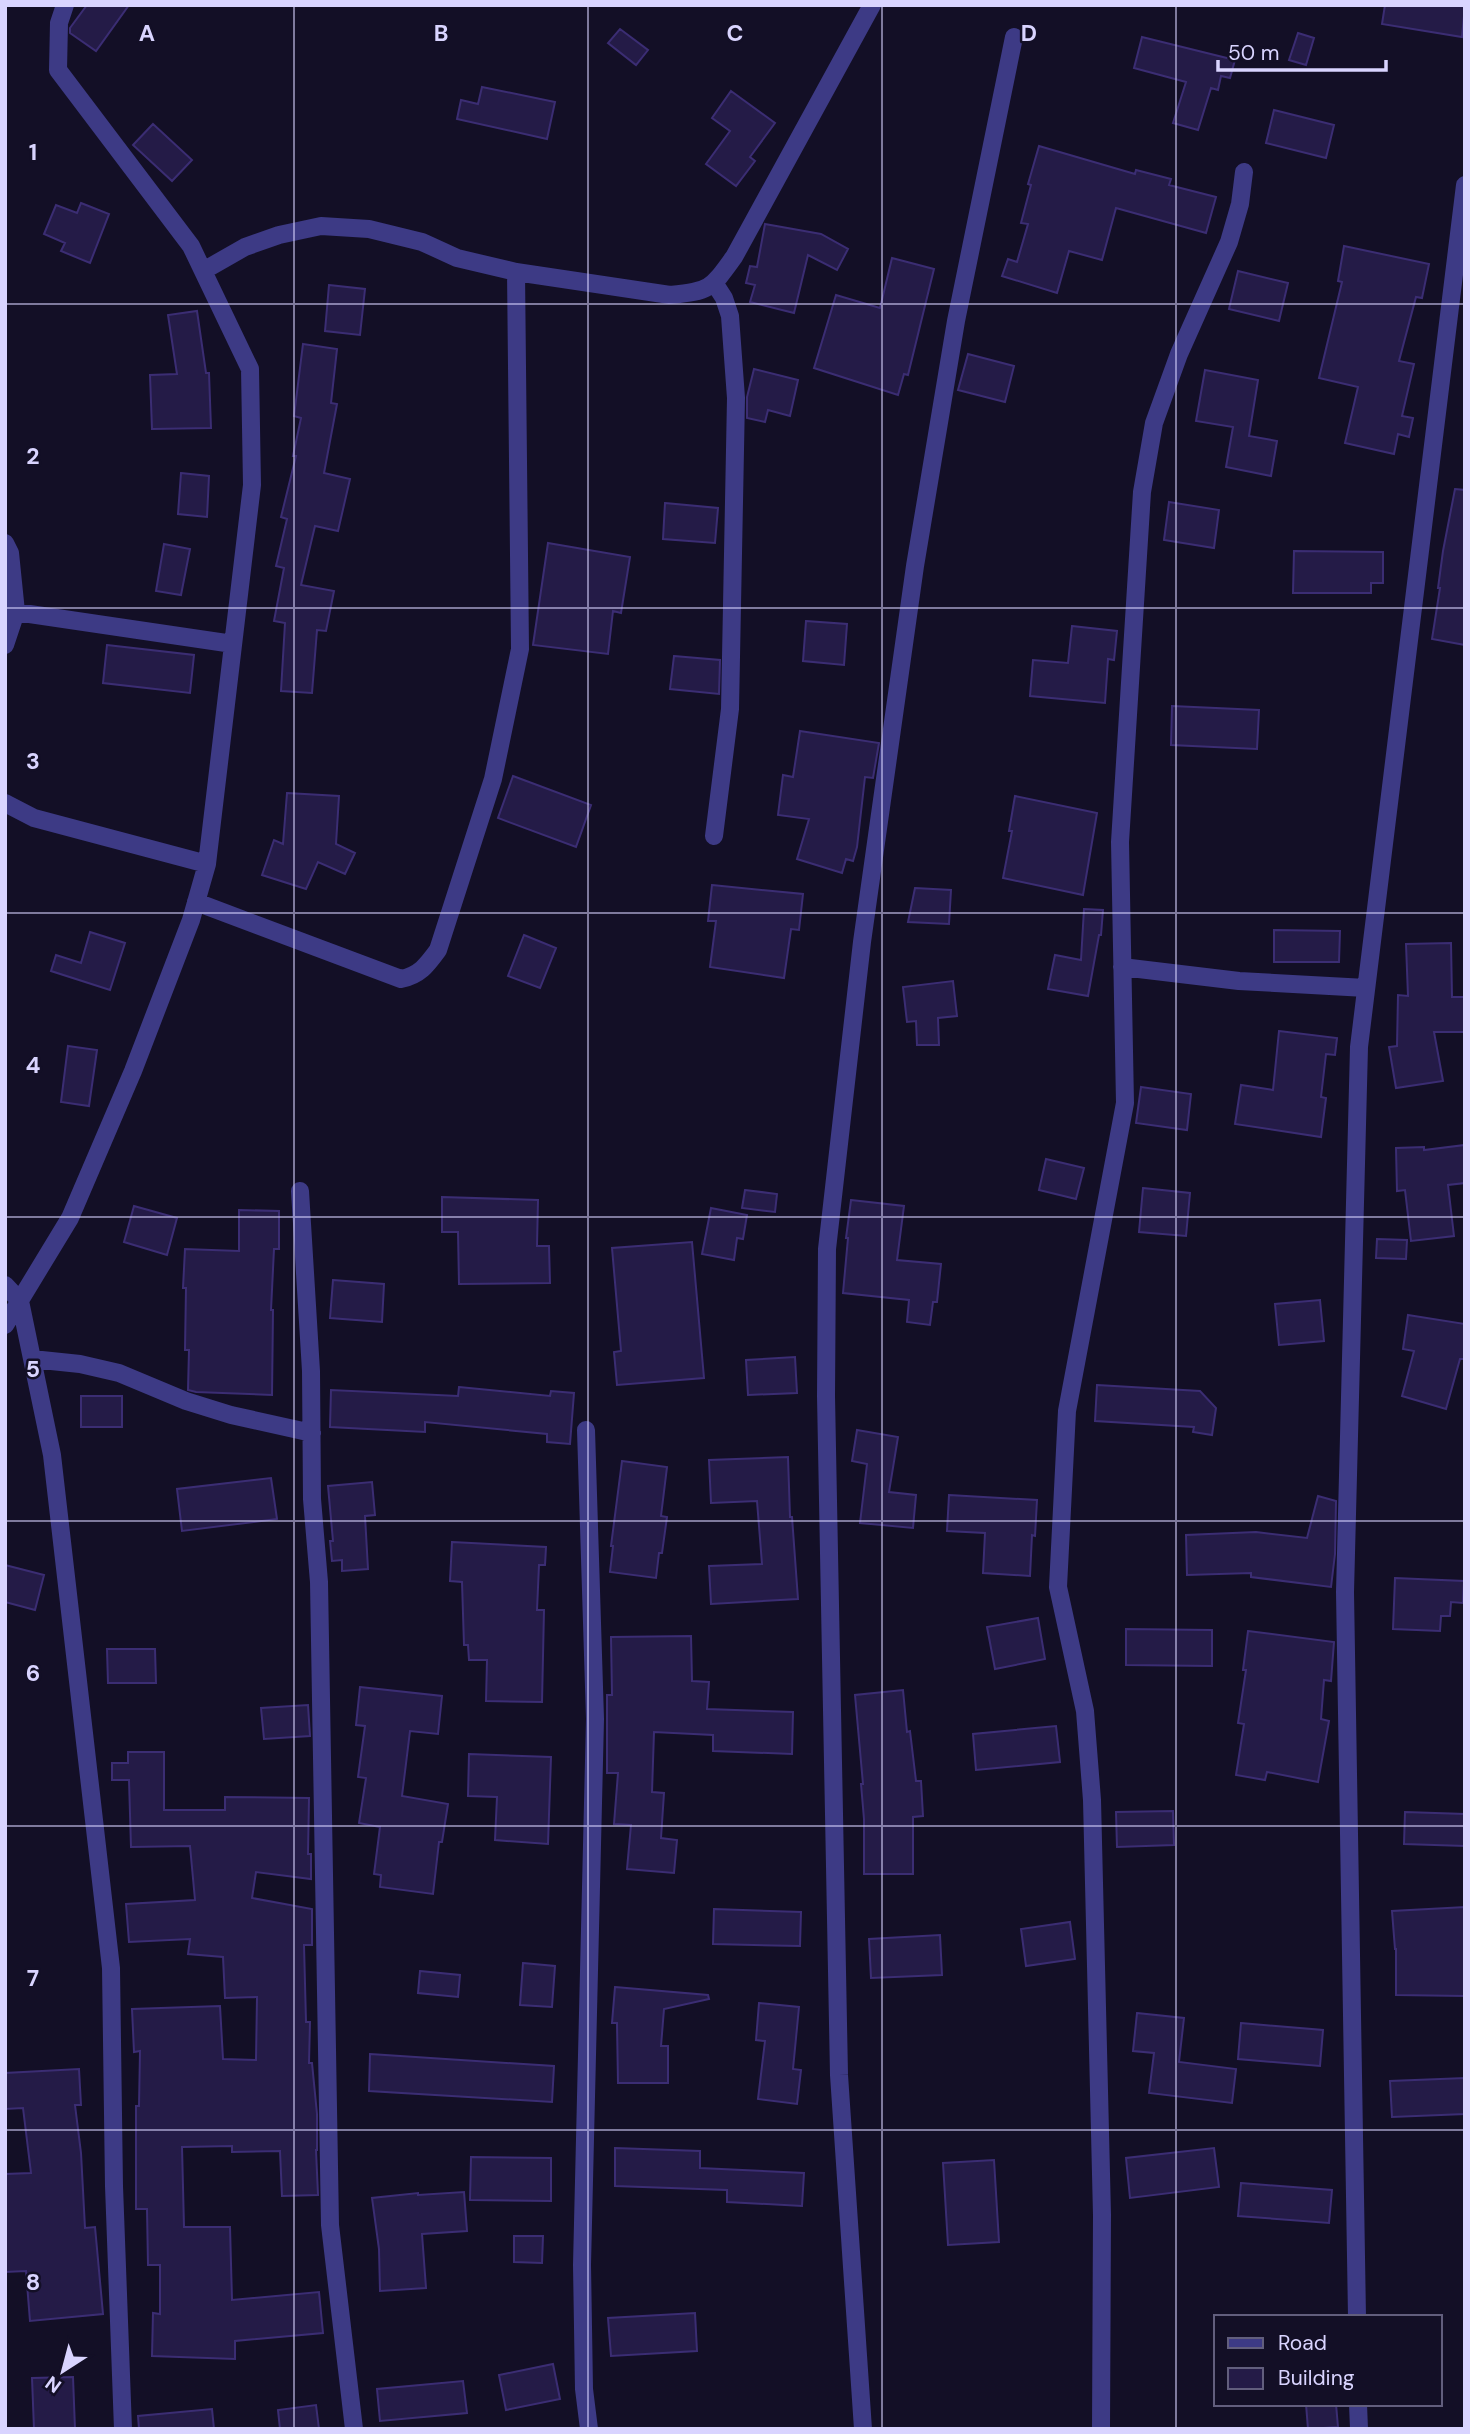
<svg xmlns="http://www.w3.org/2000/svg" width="1470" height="2434" font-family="'DM Sans',sans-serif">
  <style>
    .building { fill: #241b47; stroke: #3b2d73; stroke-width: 2 }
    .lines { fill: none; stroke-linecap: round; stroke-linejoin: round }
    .street { stroke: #3d3a85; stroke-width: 18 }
    .grid { fill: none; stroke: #d9d4ff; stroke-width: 2; stroke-opacity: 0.55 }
    .grid-label { font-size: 23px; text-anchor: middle; font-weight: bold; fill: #d9d4ff; stroke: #130f26; stroke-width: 5; stroke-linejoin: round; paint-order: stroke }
  </style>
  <rect width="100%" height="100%" fill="#130f26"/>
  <path class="building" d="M87 5H129L96 51 70 33V28Z
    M1385 5H1465L1462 37 1382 24Z
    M620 29 648 50 636 65 608 43Z
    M1298 33 1314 38 1306 65 1289 60Z
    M1142 37 1235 60 1230 78 1221 76 1218 90 1211 88 1198 130 1173 123 1186 82 1134 68Z
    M482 87 555 102 547 139 457 119 461 100 478 104Z
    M731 91 775 123 750 157 755 161 736 186 706 164 730 131 712 118Z
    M1274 110 1334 125 1326 158 1266 143Z
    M153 124 192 160 172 181 133 145Z
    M1039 146 1135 174 1136 170 1171 179 1169 185 1216 197 1206 233 1116 208 1102 260 1069 251 1057 293 1002 276 1008 259 1017 262 1028 224 1021 223 1031 185 1028 184Z
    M81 203 109 214 90 263 61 251 65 243 44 234 56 205 77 213Z
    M765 224 821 234 848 249 837 270 808 255 794 313 750 302 755 285 746 283 750 266 757 267Z
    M1344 246 1429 264 1422 298 1416 297 1399 361 1414 364 1402 416 1413 418 1409 437 1398 434 1394 454 1345 443 1358 387 1319 378 1342 282 1338 281Z
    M892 258 934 269 908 375 904 374 898 395 814 368 836 295 880 308Z
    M1238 271 1288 283 1279 321 1229 309Z
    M329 285 365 289 360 335 325 331Z
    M197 311 206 373H209L211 428 152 429 150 375 177 374 168 315Z
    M303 344 337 349 331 403 337 404 324 473 350 479 338 531 315 526 301 585 334 591 326 631 317 630 312 693 281 691 285 623 274 621 284 568 276 566 287 519 281 517 296 456H293L301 418 294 416Z
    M968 354 1014 366 1005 402 958 390Z
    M754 369 798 380 790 416 768 410 765 422 747 418V397Z
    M1205 370 1258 380 1249 436 1277 441 1271 476 1226 467 1233 427 1196 421Z
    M181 473 209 476 207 517 178 514Z
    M1455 489 1465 490V645L1432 639 1440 588H1438L1443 551Z
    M1169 502 1219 510 1214 548 1164 540Z
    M665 503 718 508 715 543 663 539Z
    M548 543 630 557 621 613 613 611 608 654 533 645Z
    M164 544 190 549 181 595 156 591Z
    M1294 551 1383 552V583H1371V593H1293Z
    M806 621 847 624 844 665 803 661Z
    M1072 626 1117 631 1114 660 1108 659 1105 703 1030 696 1033 660 1068 663Z
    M107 645 194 655 190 693 103 683Z
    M674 656 720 660 719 694 670 689Z
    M1172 706 1259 710 1257 749 1171 745Z
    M800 731 879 743 873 778 865 777 857 847 853 861 846 859 842 873 797 859 809 819 778 815 783 775 793 777Z
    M513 776 591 805 576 847 498 818Z
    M287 793 339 796 336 844 355 853 345 874 318 862 306 889 262 875 274 840 283 844Z
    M1015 796 1097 813 1083 895 1003 878 1012 831H1009Z
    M712 885 803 894 799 930 791 929 784 978 710 967 716 921H708Z
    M915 888 951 890 949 924 908 922Z
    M1084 909 1103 910 1101 935H1099L1088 996 1048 989 1055 955 1081 960Z
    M1274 930 1340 931 1339 962H1274Z
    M90 932 125 943 110 990 51 971 56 955 81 963Z
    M524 935 556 948 540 988 508 976Z
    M1451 943 1452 997H1465V1032H1434L1443 1081 1396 1088 1389 1047 1397 1046 1398 995 1408 996 1406 944Z
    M953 981 957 1016 938 1018 939 1045H917L916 1021 907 1022 903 987Z
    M1279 1031 1337 1038 1335 1055 1326 1054 1321 1097 1326 1098 1321 1137 1235 1124 1241 1085 1273 1090Z
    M68 1046 97 1050 89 1106 61 1102Z
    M1141 1087 1191 1094 1187 1130 1136 1123Z
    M1465 1145V1183L1448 1185 1454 1236 1411 1241 1405 1190 1397 1191 1396 1148 1424 1147V1150Z
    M1046 1159 1084 1168 1076 1199 1039 1190Z
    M1143 1188 1190 1193 1186 1236 1139 1232Z
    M745 1190 777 1194 775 1212 742 1208Z
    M442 1197 538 1200 537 1246H549L550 1283 459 1284 458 1232H442Z
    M851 1200 904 1206 897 1260 941 1264 937 1302H933L930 1325 907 1322 909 1300 843 1293 848 1238H846Z
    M134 1206 177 1218 167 1255 124 1242Z
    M711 1208 747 1215 743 1239 737 1238 734 1260 702 1254Z
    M239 1210 279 1211V1249H274L271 1310H273L272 1395 196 1392 188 1390 189 1350H185L186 1288H183L185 1249 239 1251Z
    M1377 1239 1407 1240 1406 1259 1376 1258Z
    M692 1242 704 1378 617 1385 614 1352 621 1351 612 1248Z
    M333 1280 384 1284 382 1322 330 1318Z
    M1320 1300 1324 1341 1279 1345 1275 1304Z
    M1408 1315 1465 1324V1359H1460L1446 1409 1402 1396 1414 1351 1403 1349Z
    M795 1357 797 1393 748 1395 746 1360Z
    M1097 1385 1200 1391 1216 1408 1212 1435 1193 1432 1194 1427 1095 1421Z
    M459 1387 550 1396 551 1391 574 1393 570 1444 547 1442V1434L425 1422V1432L330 1427 331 1390 458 1396Z
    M81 1396H122V1427H81Z
    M857 1430 898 1437 889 1492 916 1495 913 1528 860 1523 867 1464 852 1461Z
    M788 1457 790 1517H792L798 1599 711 1604 709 1566 762 1564 757 1501 711 1503 709 1460Z
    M622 1461 667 1467 661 1516 667 1517 662 1553H659L656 1578 610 1572 613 1546H611Z
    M271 1478 277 1519 182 1531 177 1489Z
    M372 1482 375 1515 365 1516 368 1569 342 1571V1560L332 1561 330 1541H333L328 1486Z
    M949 1495 1037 1500 1035 1536 1032 1535 1030 1576 983 1573 985 1533 947 1531Z
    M1318 1496 1336 1501 1335 1554 1331 1587 1251 1577V1573L1187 1575 1186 1535 1256 1532 1307 1538Z
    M452 1542 546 1547 545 1565H539L537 1610H544L542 1702 486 1701 487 1660H469L468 1645H464L462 1582 450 1581Z
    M5 1565 44 1575 35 1610 5 1602Z
    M1395 1578 1464 1581 1463 1603 1451 1602 1450 1616H1441L1440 1631 1393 1629Z
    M1038 1618 1045 1659 995 1669 987 1627Z
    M1126 1629 1212 1630V1666L1126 1665Z
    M1248 1631 1334 1642 1331 1681 1324 1680 1321 1719 1329 1721 1318 1782 1267 1772 1265 1780 1236 1775 1244 1724 1238 1723 1246 1670H1243Z
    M691 1636 692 1681 709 1682 707 1709 793 1712 792 1754 713 1751V1735L654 1732 652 1792 664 1793 661 1838 677 1840 674 1873 627 1869 631 1825 614 1824 618 1773H607V1695H612L611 1637Z
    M107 1649H155L156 1683H108Z
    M360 1687 442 1696 438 1734 410 1731 402 1796 448 1804 442 1842H439L433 1894 380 1887 381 1875 374 1874 380 1827 359 1823 366 1778 358 1777 365 1726 356 1725Z
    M903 1690 907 1732 910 1731 916 1781H921L923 1816 913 1817V1874H864V1819L861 1784H863L855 1695Z
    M308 1705 310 1736 264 1739 261 1708Z
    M1056 1726 1060 1762 976 1770 973 1734Z
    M128 1752H164V1810H225V1797L309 1798 308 1854H311V1879L256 1872 252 1898 312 1909V1945H304L306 2022H310L309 2063H312L317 2114V2150H316L318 2195 282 2196 280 2151 232 2152V2146L182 2147 184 2227H230L232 2300 319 2292 323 2333 235 2341V2359L152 2356 153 2313 160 2314V2265H148L147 2209H136V2106H139L140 2051 134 2052 132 2009 220 2006 223 2059 256 2060 257 1997 225 1998 223 1957 188 1954 190 1939 129 1942 126 1904 195 1900 190 1846 131 1847 129 1780H112V1763H128Z
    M469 1754 551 1757 548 1844 495 1840 497 1797 468 1796Z
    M1173 1811 1174 1845 1117 1847 1116 1812Z
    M1405 1812 1465 1814V1846L1404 1844Z
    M1465 1907V1996L1396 1995V1949H1395L1392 1911Z
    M714 1909 801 1912 800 1946 713 1944Z
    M1070 1922 1075 1959 1026 1966 1021 1929Z
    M940 1935 942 1975 871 1978 869 1939Z
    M523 1963 555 1966 552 2007 520 2005Z
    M420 1971 460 1975 458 1997 418 1993Z
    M615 1987 708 1995 709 1999 664 2009 661 2046H668V2083H618L617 2023H612Z
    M759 2003 799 2007 793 2069 801 2070 797 2104 758 2099 765 2041 756 2040Z
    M1137 2013 1184 2018 1179 2062 1236 2069 1232 2103 1149 2093 1154 2053 1133 2051Z
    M1241 2023 1323 2030 1320 2066 1238 2059Z
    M370 2054 554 2066 552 2102 369 2091Z
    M79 2069 81 2105H75L81 2153 85 2228 95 2227 103 2314 30 2321 26 2271 5 2272V2174L31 2173 23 2108 5 2109V2073Z
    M1465 2078V2114L1392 2117 1390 2081Z
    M615 2148 700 2151V2168L804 2173 802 2206 727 2202V2190L615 2186Z
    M1214 2148 1219 2187 1130 2198 1126 2158Z
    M471 2157 551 2158V2201L470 2200Z
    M994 2160 999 2242 948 2245 943 2163Z
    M1241 2183 1332 2190 1329 2223 1238 2216Z
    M464 2192 467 2231 422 2234 426 2288 380 2291 379 2249 372 2198 418 2193V2195Z
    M514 2236H543L542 2263 514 2262Z
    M695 2313 697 2351 611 2356 608 2318Z
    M553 2364 560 2399 506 2410 499 2375Z
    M73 2377 75 2429H34L32 2378Z
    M463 2381 467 2413 380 2421 377 2389Z
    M1306 2404H1336L1338 2427 1308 2429Z
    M316 2405 319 2429H280L278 2410Z
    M212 2409 214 2429H139L138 2416Z"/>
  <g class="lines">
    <path class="street" d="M203 271 245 247 279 235 321 226 369 229 422 242 457 258 516 272 670 295C710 291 711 289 734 257L872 5
      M5 543 10 553 16 612 233 644
      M5 645 16 612
      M5 803 34 818 207 864
      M714 836 730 709 736 398 730 316 724 298 715 284
      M196 902 401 979C420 975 427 965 438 950L493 779 520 649 516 272
      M1122 967 1239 981 1366 988
      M300 1191 311 1371 312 1499 319 1582 330 2225 354 2429
      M5 1285 20 1301 52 1455 111 1968 114 2186 123 2429
      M5 1325 70 1218 133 1071 191 920 207 864 252 485 250 369 191 246 58 70 59 23 65 5
      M32 1359 80 1364 119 1373 186 1401 231 1415 312 1433
      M586 1430 595 1719 582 2265 584 2389 589 2429
      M1357 2317 1345 1592 1359 1047 1465 185
      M1358 2404 1359 2429
      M863 2429 839 2075 826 1396 827 1249 862 942 915 566 956 321 1014 37
      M1101 2429 1102 2215 1092 1800 1085 1711 1058 1587 1067 1411 1125 1103 1120 842 1142 492 1154 423 1179 354 1229 242 1240 204 1244 172"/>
  </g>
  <path class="grid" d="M294 5V2429M588 5V2429M882 5V2429M1176 5V2429M5 304H1465M5 608H1465M5 913H1465M5 1217H1465M5 1521H1465M5 1826H1465M5 2130H1465"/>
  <g class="grid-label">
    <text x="147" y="41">A</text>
    <text x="441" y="41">B</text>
    <text x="735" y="41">C</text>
    <text x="1029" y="41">D</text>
    <text x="33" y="160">1</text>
    <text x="33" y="464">2</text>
    <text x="33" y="769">3</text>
    <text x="33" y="1073">4</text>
    <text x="33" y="1377">5</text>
    <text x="33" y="1681">6</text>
    <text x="33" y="1986">7</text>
    <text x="33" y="2290">8</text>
  </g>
  <rect width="1470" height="2434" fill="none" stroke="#d9d4ff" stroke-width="14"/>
  <rect x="1214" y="2315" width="228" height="91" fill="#130f26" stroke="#625e7d" stroke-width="2"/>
  <rect x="1228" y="2338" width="35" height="10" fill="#3d3a85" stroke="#625e7d" stroke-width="2"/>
  <text x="1278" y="2350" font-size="21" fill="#d9d4ff">Road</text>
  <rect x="1228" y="2368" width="35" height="21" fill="#241b47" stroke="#625e7d" stroke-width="2"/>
  <text x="1278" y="2385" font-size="21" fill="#d9d4ff">Building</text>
  <g transform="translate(63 2371) rotate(216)" stroke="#130f26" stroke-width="5" paint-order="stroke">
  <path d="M0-5L12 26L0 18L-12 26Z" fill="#d9d4ff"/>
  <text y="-10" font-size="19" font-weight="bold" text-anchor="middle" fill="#d9d4ff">N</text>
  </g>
  <path d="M1218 60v10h168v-10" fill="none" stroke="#d9d4ff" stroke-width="3.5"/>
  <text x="1228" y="60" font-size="21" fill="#d9d4ff" stroke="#130f26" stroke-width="5" paint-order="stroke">50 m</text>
</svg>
